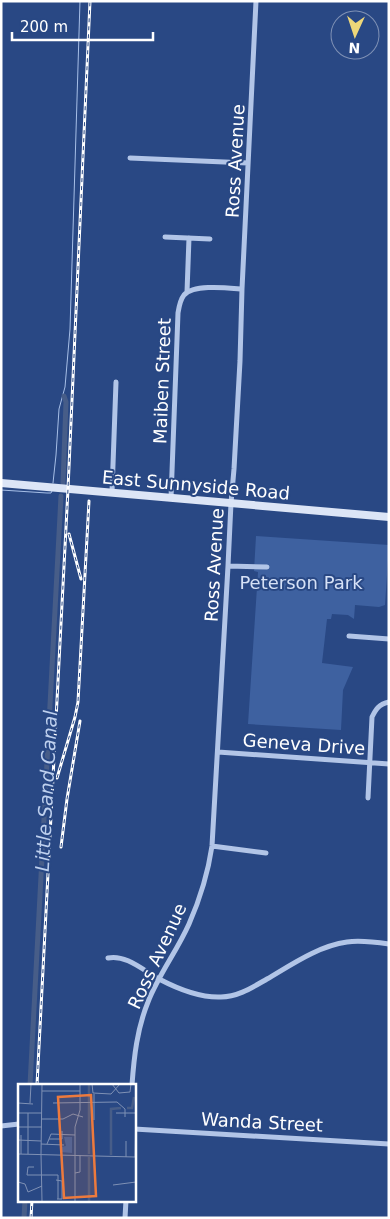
<svg xmlns="http://www.w3.org/2000/svg" width="390" height="1219" font-family="'DejaVu Sans',sans-serif">
  <style>
    .green { fill: #3e61a0 }
    .lines { fill: none; stroke-linecap: round; stroke-linejoin: round }
    .stream { stroke: #a7bfe7; stroke-width: 1 }
    .canal { stroke: #475d88; stroke-width: 5 }
    .minor { stroke: #b2c5e7; stroke-width: 5 }
    .secondary { stroke: #dce5f6; stroke-width: 8 }
    .rail-casing { stroke: #fff; stroke-width: 3 }
    .rail { stroke: #294884; stroke-width: 1; stroke-dasharray: 4; stroke-linecap: butt }
    .labels { text-anchor: middle; dominant-baseline: central; stroke-width: 4; stroke-linejoin: round; paint-order: stroke }
    .street-label { font-size: 18px; fill: #fff; stroke: #294884 }
    .park-label { font-size: 18px; fill: #d6e1f6; stroke: #294884 }
    .water-label { font-size: 19px; font-style: italic; fill: #bed0ee; stroke: #294884 }
    .inset-river { fill: none; stroke: #475d88; stroke-width: 2.5 }
    .inset-road { fill: none; stroke: #7f91b5; stroke-width: 1 }
    .view { fill: #ed7a3d; fill-opacity: 0.15; stroke: #ed7a3d; stroke-width: 2.5 }
    .inset-edge { fill: none; stroke: #fff; stroke-width: 2.5 }
  </style>
  <rect width="100%" height="100%" fill="#294884"/>
  <path class="green" d="M256 536 389 545 385 605 379 607 355 605 354 619 348 615 332 614 331 619H327L322 663 353 667 343 690 341 730 248 724 258 572 254 571Z"/>
  <g class="lines">
    <path class="stream" d="M53 483 56 455 59 409 65 387 70 329 80 1
      M1 490 47 493H51L52 491"/>
    <path class="canal" d="M63 483 66 402 64 396
      M30 1085 61 496
      M24 1218 25 1200"/>
    <path class="minor" d="M130 158 248 163
      M165 237 210 239
      M187 292 189 238
      M112 492 116 382
      M171 498 178 313C179 307 180 300 184 295 194 284 228 288 242 289
      M228 566 267 567
      M349 636 389 639
      M218 752 389 764
      M368 798 372 717C376 709 379 704 389 702
      M212 846 266 853
      M108 958C126 954 144 971 159 979 178 989 199 998 221 997 238 997 253 987 267 979 291 965 318 946 347 942 361 940 375 942 389 944
      M132 1085C134 1057 137 1029 148 1002 159 974 177 951 189 924 200 899 208 873 212 846L228 566 231 503 234 469 240 361 242 289 256 1
      M1 1126 19 1124
      M134 1129 389 1144
      M125 1218 126 1200"/>
    <path class="secondary" d="M1 483 389 517"/>
    <defs>
      <path id="rail" d="M69 534 81 579
        M57 778 75 717 78 702 89 501
        M61 847 67 799 80 721
        M37 1085 68 489 90 1
        M31 1218 32 1200"/>
    </defs>
    <use href="#rail" class="rail-casing"/>
    <use href="#rail" class="rail"/>
  </g>
  <g class="labels">
    <g class="street-label">
      <text transform="translate(235 161) rotate(-87)">Ross Avenue</text>
      <text transform="translate(162 381) rotate(-88)">Maiben Street</text>
      <text transform="translate(196 485) rotate(5)">East Sunnyside Road</text>
      <text transform="translate(214 565) rotate(-87)">Ross Avenue</text>
      <text transform="translate(304 744) rotate(4)">Geneva Drive</text>
      <text transform="translate(157 956) rotate(-65)">Ross Avenue</text>
      <text transform="translate(262 1122) rotate(3)">Wanda Street</text>
    </g>
    <g class="park-label">
      <text x="301" y="582">Peterson Park</text>
    </g>
    <g class="water-label">
      <text transform="translate(46 791) rotate(-87)">Little Sand Canal</text>
    </g>
  </g>
  <g transform="translate(18 1084)">
    <rect width="118" height="118" fill="#294884"/>
    <path d="M46 53H54V69L43 68V63L48 62Z" fill="#3e61a0"/>
    <path class="inset-river" d="M71 0V18M109 24H114L116 13M71 70V19M93 71V25L103 24M71 117V73"/>
    <path class="inset-road" d="M74 0 75 9 93 10 102 0M94 0 101 9 112 8 113 0M24 7H62M0 19 15 20M12 19 13 0M35 19 99 18 107 25V33M0 29H24M10 29V70M98 29H117M24 35H45L55 30 65 33M76 36V10M0 43H24M31 55 33 50 57 51M0 56 23 57M23 60 46 61M29 60 31 55H44V47M0 70 117 73 118 17M3 70V51M23 70 24 117M23 70 24 0M108 73V57M16 83H10L9 91H40V115M57 89 62 88V71M38 96 44 97V115H39M0 98 7 100 10 108 24 102M95 101 118 98M57 117V43L62 26V0"/>
    <path class="view" d="M73 11 78 112 46 114 40 13Z"/>
    <rect width="118" height="118" class="inset-edge"/>
  </g>
  <rect width="390" height="1219" fill="none" stroke="#ffffff" stroke-width="5"/>
  <g transform="translate(355 35) rotate(183)"><circle r="24" fill="#294884" stroke="#7f91b5"/>
  <path d="M0-4L9 19L0 12L-9 19Z" fill="#eed779"/>
  <text y="-8" font-size="14" font-weight="bold" text-anchor="middle" fill="#ffffff">N</text>
  </g>
  <path d="M12 32v8h141v-8" fill="none" stroke="#ffffff" stroke-width="2.5"/>
  <text x="20" y="32" font-size="15" fill="#ffffff" stroke="#294884" stroke-width="4" paint-order="stroke">200 m</text>
</svg>
